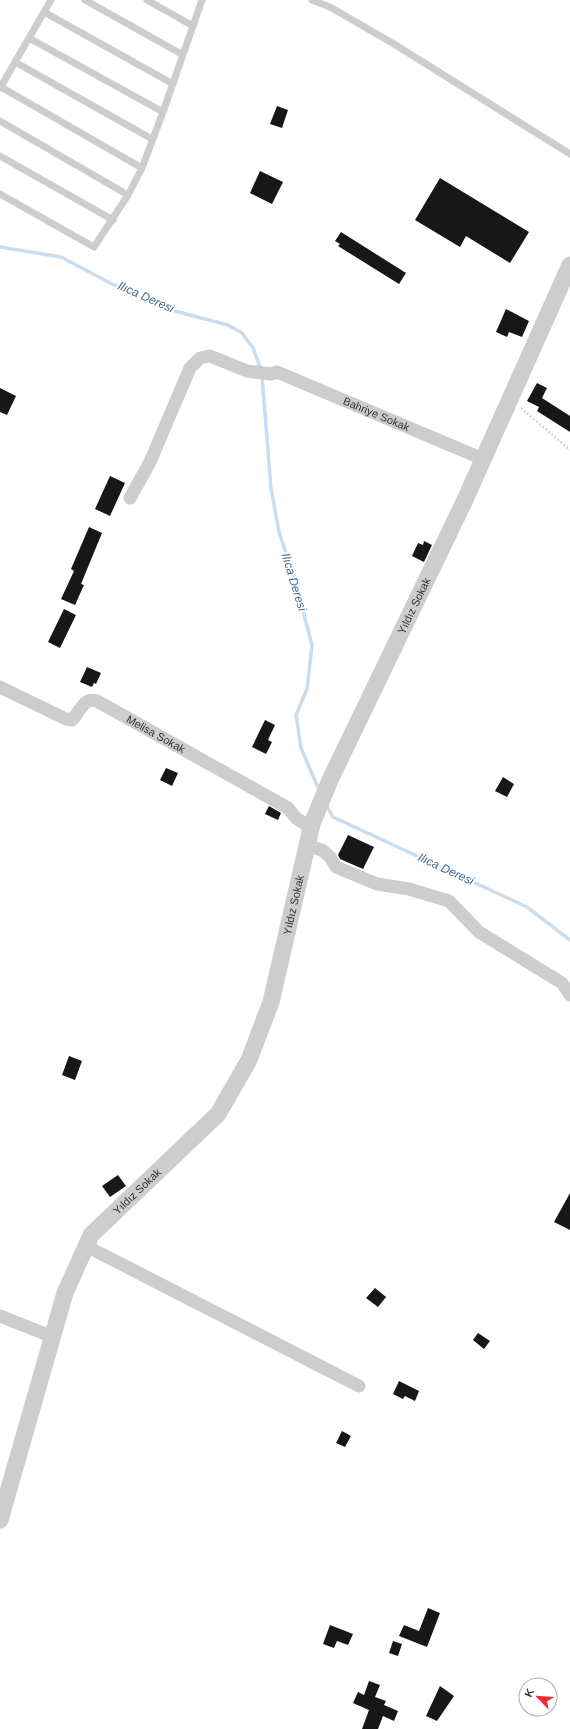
<svg xmlns="http://www.w3.org/2000/svg" width="570" height="1729" font-family="Arial,sans-serif">
  <style>
    .lines { fill: none; stroke-linecap: round; stroke-linejoin: round }
    .stream { stroke: #c8ddee; stroke-width: 3.5 }
    .building { fill: #171717 }
    .path { stroke: #cdcdcd; stroke-width: 2; stroke-dasharray: 2 2; stroke-linecap: butt }
    .service { stroke: #cdcdcd; stroke-width: 7 }
    .minor { stroke: #cdcdcd; stroke-width: 13 }
    .tertiary { stroke: #cdcdcd; stroke-width: 17 }
    .labels { text-anchor: middle; dominant-baseline: central; stroke-width: 4; stroke-linejoin: round; paint-order: stroke }
    .street-label { font-size: 11px; fill: #303030; stroke: #fff }
    .water-label { font-size: 12px; font-style: italic; fill: #396c96; stroke: #fff }
  </style>
  <rect width="100%" height="100%" fill="#fff"/>
  <g class="lines">
    <path class="stream" d="M0 247 61 257 110 283 167 309 228 325 242 333 253 348 261 370
      M262 376 271 488 279 532 296 584 312 645 307 689 296 715 301 748 320 792
      M326 805 333 817 527 907 570 940"/>
  </g>
  <path class="building" d="M277 106 288 110 282 128 270 124Z
    M260 171 283 182 272 204 250 193Z
    M440 178 529 232 510 263 466 236 460 247 415 220Z
    M341 232 406 273 399 284 338 246 340 244 335 241Z
    M506 309 529 321 522 337 509 332 507 337 496 332Z
    M537 383 547 388 542 398 570 416V432L537 411 539 407 527 401Z
    M0 388 16 396 7 415 0 412Z
    M110 476 125 483 110 516 95 509Z
    M89 527 102 533 81 584 84 585 75 605 61 599 74 571 71 569Z
    M424 541 432 545 424 562 412 556 418 543 423 545Z
    M64 609 76 615 60 648 48 642Z
    M87 667 101 673 96 684 94 683 92 687 80 682Z
    M265 720 275 725 268 740 272 742 266 754 252 747Z
    M166 768 178 773 172 786 160 780Z
    M503 777 514 784 507 797 495 791Z
    M269 806 281 813 278 820 265 814Z
    M348 835 374 847 363 869 340 859 338 855Z
    M69 1056 82 1061 75 1080 62 1075Z
    M118 1175 126 1186 110 1197 102 1186Z
    M570 1193V1230L554 1222Z
    M375 1288 386 1297 378 1307 366 1298Z
    M478 1333 490 1341 484 1349 473 1340Z
    M399 1381 419 1391 415 1401 405 1396 403 1399 393 1394Z
    M342 1431 351 1436 345 1447 336 1443Z
    M428 1608 440 1613 427 1647 399 1636 404 1625 419 1631Z
    M330 1625 353 1634 348 1645 337 1641 334 1648 323 1644Z
    M393 1641 402 1644 398 1656 389 1653Z
    M369 1681 380 1685 375 1697 386 1701 384 1705 398 1711 394 1721 383 1716 378 1729H362L369 1710 353 1703 358 1692 364 1695Z
    M440 1686 454 1696 437 1721 426 1716Z"/>
  <g class="lines">
    <path class="path" d="M521 408 570 450"/>
    <path class="service" d="M85 0 183 55
      M147 0 193 26
      M312 0 330 7 394 44 570 154
      M44 12 173 84
      M29 38 163 112
      M15 62 152 139
      M1 87 142 168
      M0 88 51 0
      M0 121 128 195
      M0 156 113 220
      M0 194 94 247 128 195 142 168 163 112 202 0"/>
    <g class="minor">
      <path id="s1" d="M130 498 150 462 190 368 200 358 210 356 247 371 271 374 277 372 483 459"/>
      <path id="s2" d="M0 687 66 719 72 720C81 711 83 697 97 701L288 808 296 818 311 828"/>
      <path d="M307 846 322 850 330 857 336 867 377 884 409 889 449 901 479 932 562 983 570 995"/>
      <path d="M86 1246 359 1386"/>
      <path d="M0 1316 53 1337"/>
    </g>
    <path class="tertiary" id="s3" d="M0 1520 65 1293 91 1235 218 1114 249 1060 271 1002 312 824 330 780 464 502 570 265"/>
  </g>
  <g class="labels">
    <g class="street-label">
      <text stroke="none"><textPath href="#s1" startOffset="346">Bahriye Sokak</textPath></text>
      <text stroke="none"><textPath href="#s3" startOffset="1023">Yıldız Sokak</textPath></text>
      <text stroke="none"><textPath href="#s2" startOffset="181">Melisa Sokak</textPath></text>
      <text stroke="none"><textPath href="#s3" startOffset="699">Yıldız Sokak</textPath></text>
      <text stroke="none"><textPath href="#s3" startOffset="363">Yıldız Sokak</textPath></text>
    </g>
    <g class="water-label">
      <text transform="translate(146 297) rotate(24)">Ilıca Deresi</text>
      <text transform="translate(294 582) rotate(73)">Ilıca Deresi</text>
      <text transform="translate(446 869) rotate(25)">Ilıca Deresi</text>
    </g>
  </g>
  <g transform="translate(538 1697) rotate(295)"><circle r="19" fill="#ffffff" stroke="#acacac"/>
  <path d="M0-3L7 15L0 10L-7 15Z" fill="#ed2b2c"/>
  <text y="-6" font-size="11" font-weight="bold" text-anchor="middle" fill="#303030">K</text>
  </g>
</svg>
